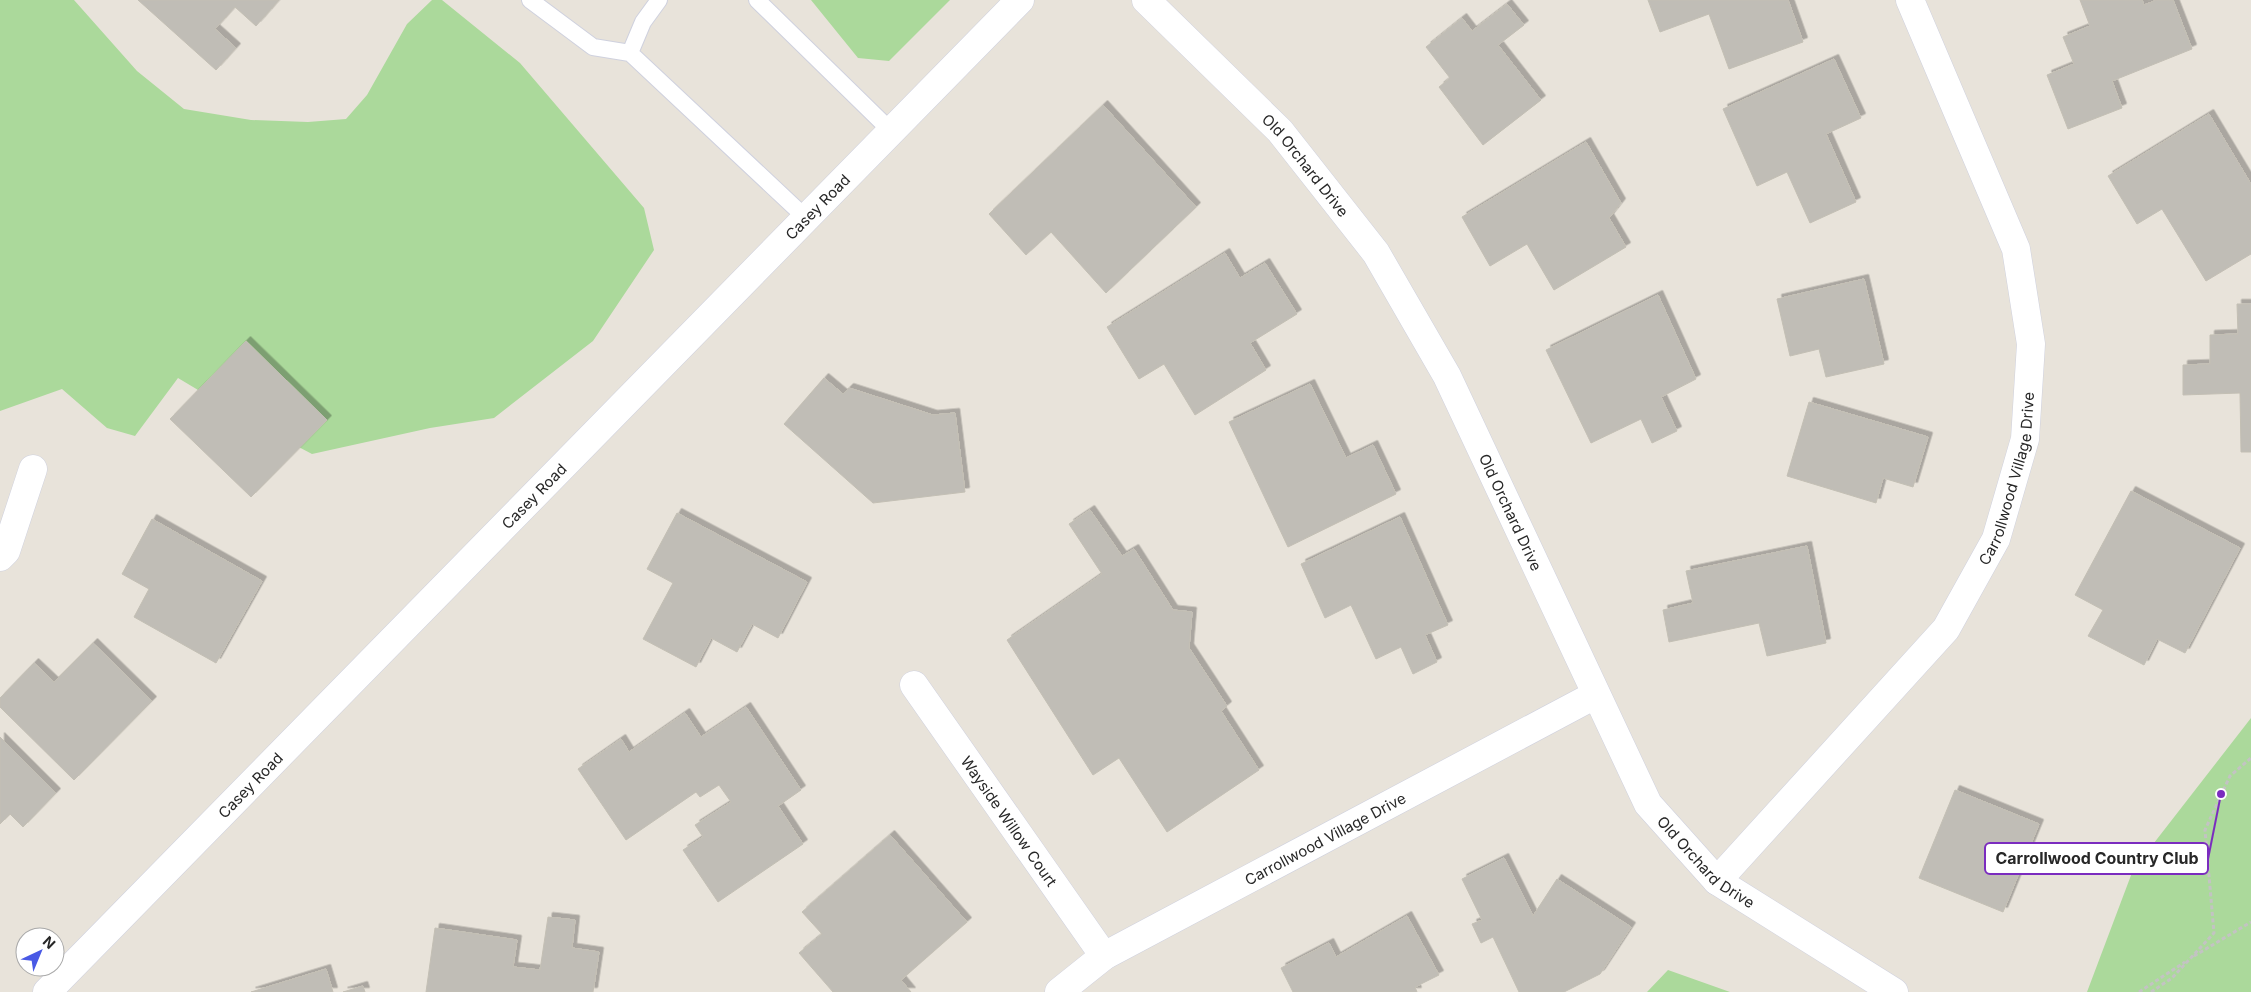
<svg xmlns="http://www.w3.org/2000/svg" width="2251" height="992" font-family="Inter,sans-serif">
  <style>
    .green { fill: #abd99b }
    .building { fill: #c0bdb6; stroke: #c3bfb4; filter: url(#shadow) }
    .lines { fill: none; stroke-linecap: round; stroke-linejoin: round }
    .lane-casing { stroke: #cfd1de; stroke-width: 18 }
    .street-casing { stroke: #cfd1de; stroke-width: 29 }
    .secondary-casing { stroke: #cfd1de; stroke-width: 29 }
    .path { stroke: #c3c3c3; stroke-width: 3; stroke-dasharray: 4 2.5; stroke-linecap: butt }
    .lane { stroke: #fff; stroke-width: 16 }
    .street { stroke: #fff; stroke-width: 28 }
    .secondary { stroke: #fff; stroke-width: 28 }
    .labels { text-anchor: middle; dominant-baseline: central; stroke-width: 4; stroke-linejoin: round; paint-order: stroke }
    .street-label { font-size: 15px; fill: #272727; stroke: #fff }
    .leader { fill: none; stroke: #7b2cbf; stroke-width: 2 }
    .callout-dot { fill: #7b2cbf; stroke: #fff; stroke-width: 2 }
    .callout { fill: #fff; stroke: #7b2cbf; stroke-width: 2 }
    .callout-label { font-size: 16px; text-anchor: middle; font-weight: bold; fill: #272727 }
  </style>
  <defs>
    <filter id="shadow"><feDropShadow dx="4.5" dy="-4.5" stdDeviation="0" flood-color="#0004"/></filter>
  </defs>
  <rect width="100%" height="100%" fill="#e8e3da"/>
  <path class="green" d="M0 0H74L137 71 184 109 251 120 308 122 346 119 367 95 407 24 432 0H442L520 63 644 208 654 250 593 341 494 418 430 428 312 454 255 424 178 378 135 436 107 428 62 389 0 411Z
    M811 0H950L889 61 858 58Z
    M2251 718V992H2087L2133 870Z
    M1668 970 1730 992H1647Z"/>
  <path class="building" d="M138 0H279L256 26 235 7 215 29 236 48 216 70Z
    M1648 0H1788L1803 42 1729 69 1709 14 1660 32Z
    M2080 0H2142L2144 5 2157 0H2173L2192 49 2112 81 2122 108 2068 129 2047 75 2074 64 2063 37 2090 26Z
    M1507 4 1524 25 1498 45 1541 100 1483 145 1439 87 1450 78 1426 47 1462 18 1472 31Z
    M1834 59 1861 118 1826 134 1856 202 1810 223 1787 172 1757 186 1723 109Z
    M1103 105 1196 207 1106 293 1051 232 1026 255 989 214Z
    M2209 114 2251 184V254L2206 281 2162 209 2137 224 2108 176Z
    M1586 142 1621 203 1609 218 1626 247 1554 290 1527 244 1490 266 1462 217Z
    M1225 253 1240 278 1265 263 1297 314 1250 343 1266 370 1195 415 1164 364 1139 379 1107 327Z
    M1864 279 1884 364 1826 377 1819 349 1790 356 1777 299Z
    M1658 295 1696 379 1661 397 1677 431 1652 443 1641 419 1591 443 1546 350Z
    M2237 304H2251V452H2241L2240 393 2183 395V365L2210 364V335L2238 334Z
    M246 341 327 420 251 497 170 419Z
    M824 378 843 394 849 388 933 415 955 413 965 492 873 503 784 424Z
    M1310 384 1346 458 1373 445 1396 494 1288 547 1229 422Z
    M1809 402 1928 437 1913 487 1883 478 1876 503 1787 476Z
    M2131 491 2240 548 2185 653 2157 639 2144 665 2088 636 2103 610 2075 595Z
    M1090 510 1122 556 1134 549 1173 610 1192 612 1189 648 1227 706 1221 711 1259 770 1167 832 1119 758 1093 775 1007 640 1102 574 1069 524Z
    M677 513 807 582 778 638 752 624 737 652 711 638 696 667 643 639 673 583 647 569Z
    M1400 517 1448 625 1425 635 1437 662 1413 674 1401 647 1376 659 1351 605 1325 618 1301 564Z
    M152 519 262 581 216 663 134 617 149 589 122 574Z
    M1807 546 1826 643 1767 656 1759 623 1669 642 1663 610 1693 603 1686 571Z
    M93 643 152 701 74 780 0 707V698L34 663 54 682Z
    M746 707 801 790 778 806 803 844 718 902 683 850 703 837 695 825 731 802 719 785 700 797 696 792 626 840 578 769 621 739 629 752 685 713 701 737Z
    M0 737 56 793 23 827 10 814 0 824Z
    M1955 790 2039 824 2003 912 1919 878Z
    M890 835 967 922 901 980 911 992H833L799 953 822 934 802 912Z
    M1504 858 1533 916 1557 879 1631 927 1600 974 1564 992H1519L1493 937 1481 943 1472 924 1482 920 1462 879Z
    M1407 916 1439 975 1415 987 1417 992H1293L1281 968 1329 943 1336 957Z
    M548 917 575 920 572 948 599 952 593 992H426L435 928 517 940 513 967 540 970Z
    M326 969 333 992H251Z
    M363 986 365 992H343Z"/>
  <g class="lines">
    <defs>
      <path id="lane" d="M530 0 593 47 630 53 643 22 659 0
        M757 0 891 131
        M630 53 806 218"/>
      <g id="street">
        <path id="s1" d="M1146 0 1280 131 1376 253 1447 376 1648 804 1717 881 1894 992"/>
        <path d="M0 557 6 551 33 469"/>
        <path id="s2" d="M914 685 1104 956"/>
        <path id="s3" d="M1717 881 1946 629 1996 539 2025 439 2031 344 2016 249 1910 0"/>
        <path id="s4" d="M1059 992 1104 956 1595 695"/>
      </g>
      <g id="secondary">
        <path id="s5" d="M47 992 1020 0"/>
      </g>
    </defs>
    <use href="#lane" class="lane-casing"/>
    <use href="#street" class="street-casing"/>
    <use href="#secondary" class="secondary-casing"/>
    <path class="path" d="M2194 956 2251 922
      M2139 992 2185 962
      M2151 992 2172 978 2214 933 2205 830 2230 776 2251 758"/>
    <use href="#lane" class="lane"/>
    <use href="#street" class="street"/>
    <use href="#secondary" class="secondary"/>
  </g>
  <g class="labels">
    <g class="street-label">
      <text stroke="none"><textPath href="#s1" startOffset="230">Old Orchard Drive</textPath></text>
      <text stroke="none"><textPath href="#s5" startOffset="1100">Casey Road</textPath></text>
      <text stroke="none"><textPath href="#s3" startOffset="505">Carrollwood Village Drive</textPath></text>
      <text stroke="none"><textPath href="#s5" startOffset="695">Casey Road</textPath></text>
      <text stroke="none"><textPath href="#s1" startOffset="635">Old Orchard Drive</textPath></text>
      <text stroke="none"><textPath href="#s5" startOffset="290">Casey Road</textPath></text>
      <text stroke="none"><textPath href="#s2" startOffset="166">Wayside Willow Court</textPath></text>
      <text stroke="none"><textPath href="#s4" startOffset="308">Carrollwood Village Drive</textPath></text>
      <text stroke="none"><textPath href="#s1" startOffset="1040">Old Orchard Drive</textPath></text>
    </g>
  </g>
  <path class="leader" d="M2221 794L2208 859"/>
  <circle class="callout-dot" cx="2221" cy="794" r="5"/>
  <rect class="callout" x="1985" y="843" width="223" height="31" rx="5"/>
  <g class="callout-label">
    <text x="2097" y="864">Carrollwood Country Club</text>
  </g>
  <g transform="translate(40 952) rotate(44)"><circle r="24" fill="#ffffff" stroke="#a9a9a9"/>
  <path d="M0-4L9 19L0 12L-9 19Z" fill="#4959e5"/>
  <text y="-8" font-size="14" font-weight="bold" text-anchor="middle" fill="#272727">N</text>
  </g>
</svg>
